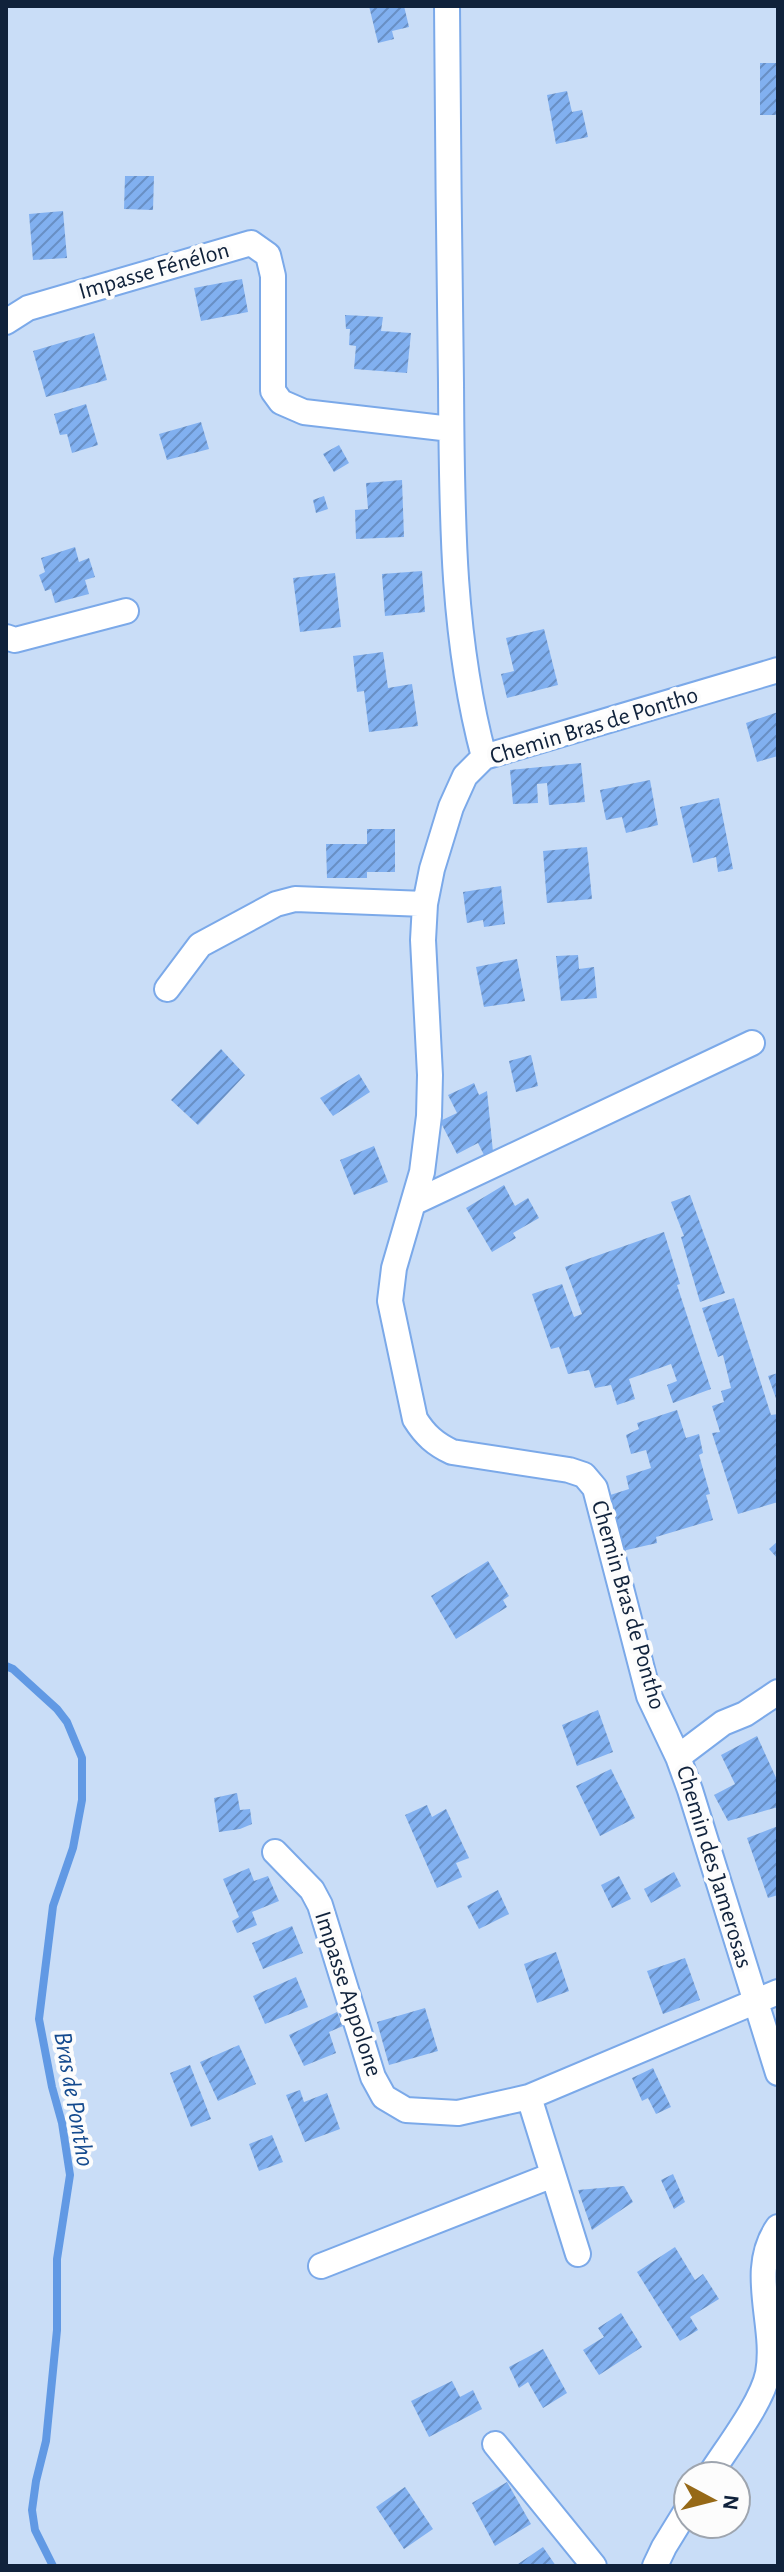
<svg xmlns="http://www.w3.org/2000/svg" width="784" height="2572" font-family="'Alegreya Sans',sans-serif">
  <style>
    .lines { fill: none; stroke-linecap: round; stroke-linejoin: round }
    .stream { stroke: #6199e4; stroke-width: 8 }
    .building { fill: url(#building-hatch) }
    .minor-casing { stroke: #7ba9e9; stroke-width: 28 }
    .minor { stroke: #fff; stroke-width: 24 }
    .labels { text-anchor: middle; dominant-baseline: central; stroke-width: 8; stroke-linejoin: round; paint-order: stroke }
    .street-label { font-size: 24px; fill: #10223b; stroke: #fcfcfc }
    .water-label { font-size: 26px; font-style: italic; fill: #144a8e; stroke: #fcfcfc }
  </style>
  <defs>
    <pattern id="building-hatch" width="6" height="6" patternUnits="userSpaceOnUse" patternTransform="scale(2)"><rect width="6" height="6" fill="#81b0f0"/><path d="M-1 1l2-2M0 6l6-6M5 7l2-2" fill="none" stroke="#688fc4"/></pattern>
  </defs>
  <rect width="100%" height="100%" fill="#c9ddf7"/>
  <g class="lines">
    <path class="stream" d="M6 1666 13 1669 57 1709 67 1722 82 1758V1800L73 1848 53 1906 39 2019 52 2087 62 2123 70 2175 57 2259V2330L46 2441 36 2481 32 2510 35 2530 53 2566"/>
  </g>
  <path class="building" d="M369 6H404L409 27 392 31 394 39 378 43Z
    M760 63H778V115H760Z
    M567 91 572 112 582 110 588 137 556 144 547 95Z
    M125 176H154L153 210 124 209Z
    M63 211 67 258 33 260 29 214Z
    M242 279 248 312 201 321 194 288Z
    M345 315 383 317 381 331 411 333 407 373 354 369 356 346 349 345 350 329H346Z
    M94 333 107 380 46 397 33 351Z
    M86 404 98 445 72 453 67 434 60 435 54 414Z
    M201 422 209 449 167 460 159 434Z
    M339 445 349 463 334 472 323 454Z
    M402 480 404 537 356 539 355 510 368 509 366 483Z
    M324 496 328 509 316 513 313 500Z
    M75 547 79 562 89 558 95 577 85 580 89 594 55 603 51 589 45 591 39 575 45 572 41 558Z
    M422 571 425 612 385 616 382 574Z
    M335 573 341 627 300 632 293 578Z
    M544 629 558 685 507 698 501 674 514 671 506 638Z
    M383 652 388 688 412 684 418 726 369 732 364 691 357 692 353 656Z
    M778 712V756L757 762 746 723Z
    M581 763 585 802 549 805 547 783 537 784 538 803 513 804 510 770Z
    M650 780 658 825 626 833 622 817 606 820 600 790Z
    M719 798 733 869 718 872 716 857 693 863 680 807Z
    M367 829H395V872H367V878H327L326 844H367Z
    M587 847 592 899 547 903 543 851Z
    M501 886 505 924 484 927 483 920 467 923 463 892Z
    M578 955 579 969 594 967 597 998 561 1001 556 956Z
    M517 959 525 1001 484 1007 476 967Z
    M221 1049 245 1075 198 1125 171 1100Z
    M531 1055 538 1086 516 1092 509 1061Z
    M359 1074 370 1092 333 1116 320 1098Z
    M474 1083 479 1095 487 1091 493 1152 485 1157 478 1143 457 1154 440 1121 457 1113 448 1095Z
    M374 1146 388 1182 354 1195 340 1160Z
    M504 1185 515 1206 528 1198 539 1218 513 1233 516 1238 492 1252 466 1208Z
    M690 1195 725 1293 700 1302 681 1237 684 1236 671 1202Z
    M664 1232 680 1284 677 1285 711 1389 673 1403 667 1385 677 1381 671 1364 629 1379 635 1399 617 1405 611 1385 595 1388 589 1370 568 1374 559 1347 551 1349 532 1294 562 1284 574 1317 582 1314 565 1267Z
    M734 1298 771 1415 778 1414V1502L738 1514 712 1433 720 1432 712 1406 724 1402 721 1391 731 1388 723 1355 718 1357 702 1308Z
    M778 1373V1404L768 1376Z
    M677 1410 686 1438 699 1434 703 1453 699 1455 710 1494 706 1495 713 1520 656 1537 657 1543 618 1552 604 1497 629 1489 626 1476 651 1468 646 1450 631 1454 626 1435 639 1429 637 1423Z
    M778 1541V1559L769 1549Z
    M488 1561 509 1596 503 1600 507 1607 456 1639 431 1596Z
    M598 1710 613 1752 577 1766 562 1725Z
    M757 1736 778 1782V1807L728 1821 714 1795 735 1784 721 1755Z
    M611 1769 635 1818 600 1836 576 1786Z
    M237 1793 240 1810 250 1809 252 1824 240 1829 219 1832 214 1798Z
    M427 1805 432 1817 446 1809 469 1858 456 1863 462 1877 437 1888 405 1815Z
    M778 1826V1895L768 1898 747 1838Z
    M249 1868 254 1881 268 1876 279 1901 252 1912 257 1925 237 1933 232 1921 239 1917 223 1879Z
    M674 1872 681 1886 651 1903 644 1889Z
    M619 1876 631 1899 612 1908 601 1885Z
    M498 1890 509 1914 479 1929 467 1906Z
    M292 1926 303 1953 263 1969 252 1943Z
    M556 1952 569 1991 537 2003 524 1964Z
    M685 1958 700 2000 663 2014 647 1971Z
    M296 1977 308 2007 265 2024 253 1996Z
    M425 2008 438 2051 389 2065 377 2022Z
    M337 2012 343 2026 329 2032 336 2053 304 2066 289 2035Z
    M239 2045 256 2084 218 2101 200 2062Z
    M190 2065 211 2119 191 2127 170 2073Z
    M653 2068 671 2107 656 2114 648 2098 642 2101 632 2078Z
    M300 2090 304 2102 327 2093 340 2129 305 2142 286 2095Z
    M272 2135 283 2162 259 2171 249 2144Z
    M673 2174 685 2202 674 2209 661 2180Z
    M624 2186 633 2202 592 2230 578 2190Z
    M675 2247 695 2280 703 2274 719 2299 690 2317 698 2330 680 2341 637 2272Z
    M621 2313 642 2347 599 2375 583 2350 604 2337 598 2328Z
    M543 2349 567 2393 543 2408 528 2382 519 2388 509 2367Z
    M452 2381 460 2397 473 2390 482 2409 429 2437 411 2401Z
    M507 2482 531 2524 495 2546 472 2503Z
    M405 2487 433 2529 404 2549 376 2507Z
    M543 2547 556 2566H515Z"/>
  <g class="lines">
    <defs>
      <path id="minor" d="M447 6C448 132 449 257 451 383 452 509 451 634 484 757
        M6 322 28 308 251 243 268 255 273 276V391L281 402 304 412 451 429
        M6 637 15 640 126 611
        M778 670 484 757 465 776 451 807 432 869 425 904 423 940 430 1075 429 1116 422 1172 394 1268 390 1301 415 1419C425 1435 435 1444 452 1452L569 1470 584 1475 595 1488 649 1696 678 1757 690 1790 778 2073
        M167 989 200 945 276 904 295 899 425 904
        M413 1203 752 1043
        M678 1757 723 1723 745 1714 778 1692
        M275 1852 312 1890 320 1905 373 2077 384 2097 406 2110 458 2113 529 2097 778 1992
        M529 2097 578 2254
        M321 2266 553 2175
        M495 2444 594 2566
        M709 2476C726 2449 762 2403 768 2373 777 2325 747 2271 778 2227
        M655 2566 664 2547 688 2508"/>
    </defs>
    <use href="#minor" class="minor-casing"/>
    <use href="#minor" class="minor"/>
  </g>
  <g class="labels">
    <g class="street-label">
      <text transform="translate(154 271) rotate(-16)">Impasse Fénélon</text>
      <text transform="translate(594 726) rotate(-17)">Chemin Bras de Pontho</text>
      <text transform="translate(628 1605) rotate(74)">Chemin Bras de Pontho</text>
      <text transform="translate(714 1867) rotate(73)">Chemin des Jamerosas</text>
      <text transform="translate(348 1994) rotate(72)">Impasse Appolone</text>
    </g>
    <g class="water-label">
      <text transform="translate(74 2099) rotate(80)">Bras de Pontho</text>
    </g>
  </g>
  <rect width="784" height="2572" fill="none" stroke="#10223b" stroke-width="16"/>
  <g transform="translate(712 2500) rotate(97)"><circle r="38" fill="#fcfcfc" stroke="#9ea5af" stroke-width="2"/>
  <path d="M0-6L14 30L0 20L-14 30Z" fill="#966917"/>
  <text y="-12" font-size="22" font-weight="bold" text-anchor="middle" fill="#10223b">N</text>
  </g>
</svg>
